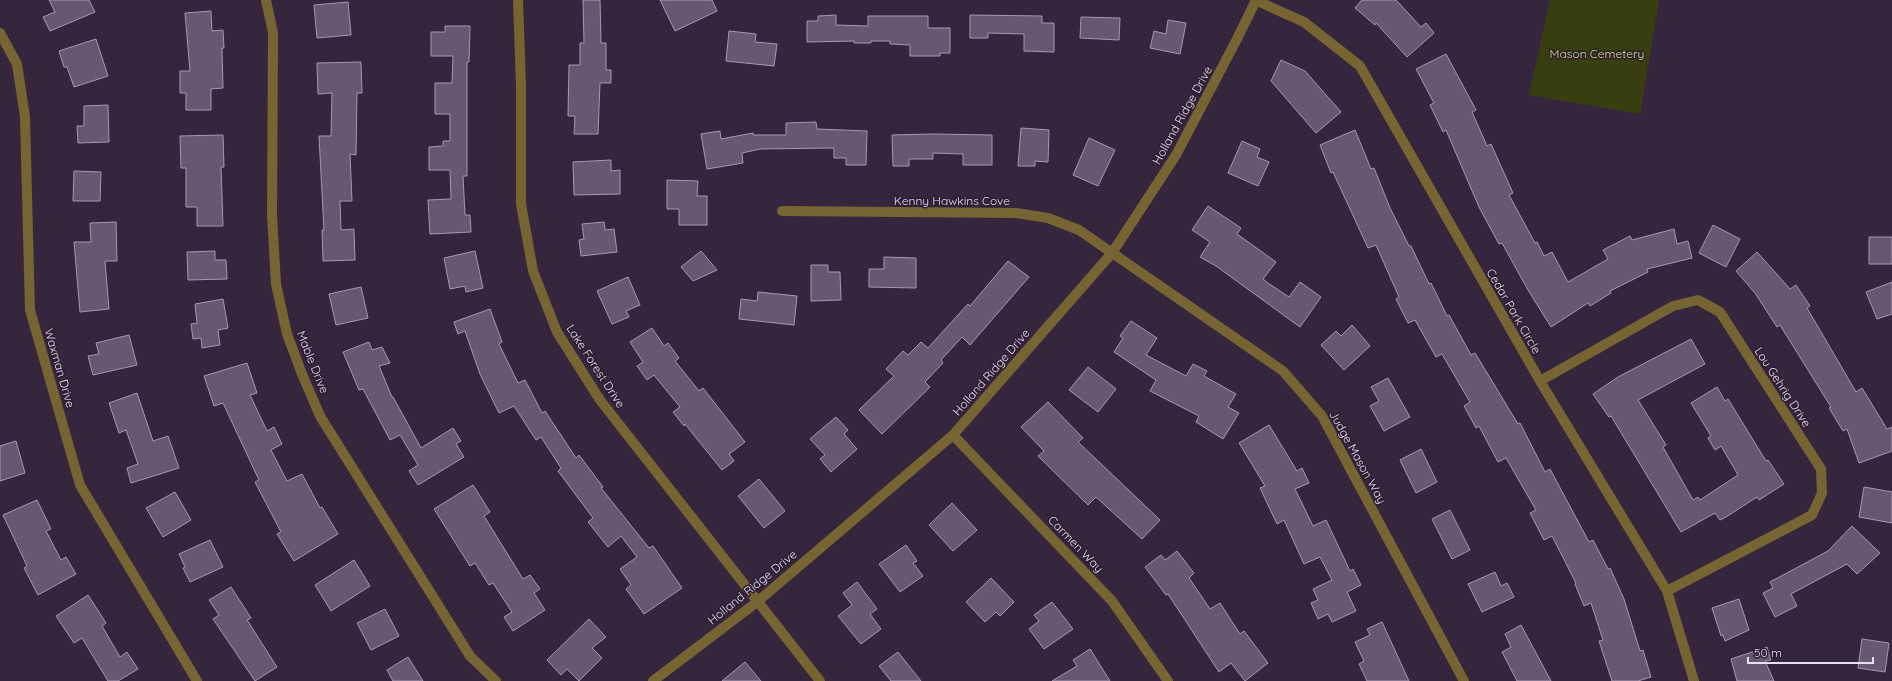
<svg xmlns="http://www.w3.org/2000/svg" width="1892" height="681" font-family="Quicksand,sans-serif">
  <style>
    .green { fill: #383e0f }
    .building { fill: #685770; stroke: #a997b3 }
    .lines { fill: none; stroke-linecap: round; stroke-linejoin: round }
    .minor { stroke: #766532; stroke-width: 10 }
    .labels { text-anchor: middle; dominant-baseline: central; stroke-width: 3; stroke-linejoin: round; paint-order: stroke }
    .park-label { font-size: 12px; fill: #d3e57b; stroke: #2c1d33 }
    .street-label { font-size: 12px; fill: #e8dfee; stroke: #2c1d33 }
  </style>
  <rect width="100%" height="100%" fill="#36263d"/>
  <path class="green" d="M1550 0H1659L1640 114 1529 95Z"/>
  <path class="building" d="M49 0H89L95 12 50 31 43 17 55 12Z
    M583 0H600L601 43H606V70H611V83H600L598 134H574L575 116H568L569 65H580V43H584Z
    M660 0H712L717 11 675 31Z
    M1362 0H1396L1421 27 1426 23 1434 33 1407 57 1376 23 1375 25 1355 8Z
    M348 2 351 35 317 38 314 5Z
    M211 11 212 31 223 30 224 48H222L223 88 211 89V110H186V93H180V71H190L185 13Z
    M836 15V25L868 26V16H928V28H950V53H940V56H910V45L890 44V41H871V43H854V41L807 42V21H818V16Z
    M970 15 1042 16V23H1054V52L1024 51V34L988 33V38H970Z
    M1081 17 1120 18 1119 40 1080 38Z
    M1168 20 1186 23 1180 54 1150 48 1154 31 1166 34Z
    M445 26H470L469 62H467V176H463L465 215H470L471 232 430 234 428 200 451 199 450 170H429V147L443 146V141H450V114H435V83H452L453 56H431V32H445Z
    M729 31 756 34 755 42 777 44 774 66 726 61Z
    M96 39 108 76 74 87 67 67H64L59 51Z
    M1446 54 1476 110 1472 112 1487 146 1491 144 1513 193 1509 195 1535 243 1537 242 1544 256 1552 252 1568 282 1608 259 1603 250 1630 236 1632 240 1674 229 1677 244 1688 241 1692 258 1647 269 1648 272 1610 291 1611 293 1590 306 1588 303 1551 327 1528 290 1502 243 1499 244 1479 207 1446 130 1443 132 1430 105 1434 103 1416 69Z
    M1281 60 1305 71 1341 112 1316 133 1271 81Z
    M361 62 362 93H357L356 155 350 154 352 201H340L341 230 354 229 355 260 323 261 322 230H324L319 136H331L332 93 318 94 317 63Z
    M108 105 109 142 78 143 77 126H84V106Z
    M816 122 817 129 867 131 866 165H846V158H834V148L760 149 742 153 743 163 707 169 701 134 720 131 721 139 753 133V135H786V123Z
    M1021 128 1049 130 1048 162 1035 161V166H1018Z
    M1355 130 1371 169 1374 168 1390 208 1409 246H1411L1429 284 1431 283 1447 316 1449 315 1471 355 1475 353 1518 424 1520 423 1545 472 1550 469 1589 542 1593 540 1608 569 1610 568 1624 599 1640 651 1643 650 1651 677 1638 681H1612L1599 641 1603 640 1591 603 1584 606 1575 584 1576 583 1552 536 1544 540 1530 513 1536 510 1506 458 1498 462 1479 426 1476 428 1464 406 1470 402 1442 354 1436 357 1415 320 1408 323 1396 299 1399 297 1376 245 1368 248 1333 172 1331 173 1320 145Z
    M932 134 992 135V165H963V154L933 153V159H909V166H893L892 135Z
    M223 135 224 167H221L223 226H197V207H186V168H181L180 136Z
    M1089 138 1115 150 1098 186 1073 175Z
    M1242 141 1260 149 1257 157 1269 162 1258 186 1228 173Z
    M611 160V171L620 170V194L574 195 573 162Z
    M74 171 101 172 100 201H73Z
    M667 180 698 181 697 196H707V225H679V209H667Z
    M1208 206 1241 228 1237 234 1276 262 1263 279 1268 283 1289 297 1300 282 1321 297 1300 327 1216 266 1200 257 1210 242 1192 230Z
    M116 222 117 261H105L109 309 80 312 74 242H91L90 223Z
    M604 222 605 230 614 229 617 252 581 256 579 240 584 239 582 224Z
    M1713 225 1740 239 1726 267 1699 253Z
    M1869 237H1892V264H1869Z
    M215 251V260H226L227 279 188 280 187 252Z
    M475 251 483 288 466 292 465 286 450 289 444 258Z
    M701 251 717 270 693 281 681 267Z
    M1757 252 1790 289 1796 285 1810 306 1807 308 1856 392 1862 388 1887 429 1892 427V451L1859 463 1847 429 1843 431 1829 408 1831 407 1780 325 1777 327 1755 293 1736 271Z
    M884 257 916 258V288L869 287V269H884Z
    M1008 261 1029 277 970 345 962 337 941 360 943 363 925 382 930 387 882 434 859 410 894 376 886 369 903 351 908 355 921 342 928 348 968 304 970 306Z
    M811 265H828V272H840L841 300 811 301Z
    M628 277 640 305 626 311 629 317 612 324 597 291Z
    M1892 282V314L1877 319 1866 292Z
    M361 287 368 318 336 325 329 294Z
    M758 292 797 296 794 325 739 319 741 299 757 301Z
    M223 299 228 328 218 330 220 345 202 348 201 338 193 339 191 324 197 323 195 304Z
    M490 309 502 342 499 344 518 383 525 380 542 413 545 411 576 458 579 455 603 487 601 488 649 548 653 546 682 588 644 614 626 589 631 585 620 569 637 557 621 536 608 547 588 522 593 518 558 471 561 468 541 437 536 440 514 406 499 413 480 374 465 331 458 334 454 322Z
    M1131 321 1157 338 1146 355 1186 376 1193 364 1207 371 1204 376 1236 394 1228 407 1239 413 1223 439 1196 422 1199 416 1150 391 1156 380 1114 352 1123 338 1120 336Z
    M1352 325 1370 346 1344 370 1321 345 1336 331 1341 336Z
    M652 328 664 346 668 343 679 358 675 361 699 391 703 388 745 442 729 454 734 461 722 470 685 424 684 426 673 412 680 407 654 375 647 380 637 366 643 362 630 342Z
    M129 335 137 365 93 375 88 356 99 354 96 343Z
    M1691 339 1705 364 1638 400 1666 445 1663 447 1693 500 1698 497 1700 500 1738 475 1721 446 1715 450 1708 438 1711 436 1691 403 1717 387 1725 401 1728 399 1766 461 1768 460 1784 484 1759 500 1757 497 1726 517 1720 520 1715 513 1681 532 1611 416 1609 417 1593 394 1618 377Z
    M369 342 372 350 382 347 390 363 379 366 392 397H393L421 448 453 428 461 441 456 444 464 457 418 485 409 471 418 465 400 435 390 440 363 389 359 390 343 352Z
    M247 363 257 393 250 395 267 431 274 427 282 444 271 450 287 481 302 474 320 508 322 507 338 534 294 561 277 534 281 532 255 482 259 480 223 403 214 406 204 376Z
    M1088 367 1116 389 1098 412 1069 390Z
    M1388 378 1410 417 1384 431 1370 406 1379 401 1371 387Z
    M137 393 153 441 168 436 179 468 131 483 127 468 138 464 126 430 119 433 109 403Z
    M1048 402 1083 438 1078 442 1160 520 1142 539 1096 497 1088 505 1038 456 1044 451 1021 427Z
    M836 417 848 430 844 434 857 449 831 472 820 459 825 455 810 439Z
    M1269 425 1297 471 1302 468 1309 483 1295 489 1313 526 1326 520 1350 571 1353 569 1361 585 1347 592 1356 611 1332 622 1328 614 1318 619 1311 603 1318 600 1313 589 1332 580 1320 557 1304 564 1284 520 1277 524 1260 488 1265 486 1239 443Z
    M16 441 25 473 0 481V446Z
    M1421 449 1437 482 1416 493 1400 460Z
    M759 479 785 511 764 528 738 496Z
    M473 485 490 512 484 516 523 579 530 575 540 589 534 593 545 610 513 631 504 617 512 612 493 583 489 585 475 563 470 566 434 509Z
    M1864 487 1892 492V523L1859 517Z
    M175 492 191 520 163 537 146 508Z
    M37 500 51 529 46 531 61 560 66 557 76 574 38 595 24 568 27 566 3 515Z
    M952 503 977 530 953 551 929 525Z
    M1450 510 1470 550 1452 559 1432 519Z
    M1852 526 1880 553 1857 574 1847 564 1791 594 1797 606 1775 617 1763 593 1773 588 1770 582 1828 551Z
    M210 540 223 567 190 582 183 568 185 567 179 554Z
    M906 545 917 561 913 563 923 576 900 592 879 564Z
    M1177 551 1194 573 1189 578 1210 609 1220 603 1240 634 1244 631 1268 663 1245 681 1231 663 1219 672 1168 594 1166 595 1145 567 1161 555 1165 560Z
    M354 560 370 586 331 611 315 585Z
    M1495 572 1501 586 1507 583 1514 597 1482 612 1468 584Z
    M991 578 1014 602 1000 616 996 612 985 622 966 602Z
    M857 582 877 609 870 614 881 629 861 644 838 616 852 605 843 593Z
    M231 587 251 618 247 620 277 667 255 681 213 619 219 615 209 600Z
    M88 595 106 623 102 626 120 657 127 652 138 669 118 681H108L82 638 74 643 56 616Z
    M1739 599 1749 630 1725 641 1723 635 1721 636 1712 608Z
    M1052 602 1073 629 1044 649 1029 629 1039 621 1034 615Z
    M385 609 399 636 371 650 357 623Z
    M589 619 606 637 592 648 602 658 579 681 567 669 561 675 547 660Z
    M1382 622 1409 681H1367L1359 664 1364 661 1355 642 1370 635 1367 629Z
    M1521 625 1551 681H1517L1502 652 1511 647 1505 634Z
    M1862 639 1889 643 1885 672 1858 668Z
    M1767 647 1771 660 1765 661 1774 681H1737L1731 659Z
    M1090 649 1110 681H1052L1077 666 1073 660Z
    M898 652 921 681H891L879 666Z
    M408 657 423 681H393L387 670Z
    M745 662 761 681H722Z"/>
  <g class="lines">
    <path class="minor" d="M266 0 273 33 272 215 276 284 287 334 302 374 320 416 470 656 496 681
      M518 0 521 87V204L533 271 557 332 600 400 820 681
      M1255 0 1304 22 1360 66 1540 381 1667 591 1694 681
      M0 33 17 64 25 117 30 310 80 485 197 681
      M782 211 1016 213 1048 218 1079 230 1283 371 1322 416 1464 681
      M1540 381 1673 306 1698 300 1720 312 1821 469 1822 493 1812 515 1667 591
      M953 435 1112 601 1168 681
      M653 681 757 602 953 435 1112 253 1176 155 1237 39 1256 0"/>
  </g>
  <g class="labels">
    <g class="park-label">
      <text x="1597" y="53">Mason Cemetery</text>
    </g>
    <g class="street-label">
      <text transform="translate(1182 115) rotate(-61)">Holland Ridge Drive</text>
      <text x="952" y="200">Kenny Hawkins Cove</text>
      <text transform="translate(1514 311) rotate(60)">Cedar Park Circle</text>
      <text transform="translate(313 362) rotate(68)">Mable Drive</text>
      <text transform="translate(596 366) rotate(57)">Lake Forest Drive</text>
      <text transform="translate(60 368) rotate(74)">Waxman Drive</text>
      <text transform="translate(991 372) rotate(-49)">Holland Ridge Drive</text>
      <text transform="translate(1783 387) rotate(57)">Lou Gehrig Drive</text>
      <text transform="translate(1358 457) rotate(61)">Judge Mason Way</text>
      <text transform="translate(1076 544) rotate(46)">Carmen Way</text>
      <text transform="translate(752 587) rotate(-39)">Holland Ridge Drive</text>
    </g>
  </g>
  <path d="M1748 657v6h125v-6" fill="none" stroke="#e8dfee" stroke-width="2"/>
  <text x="1754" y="657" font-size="12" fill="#e8dfee" stroke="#2c1d33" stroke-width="3" paint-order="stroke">50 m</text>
</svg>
